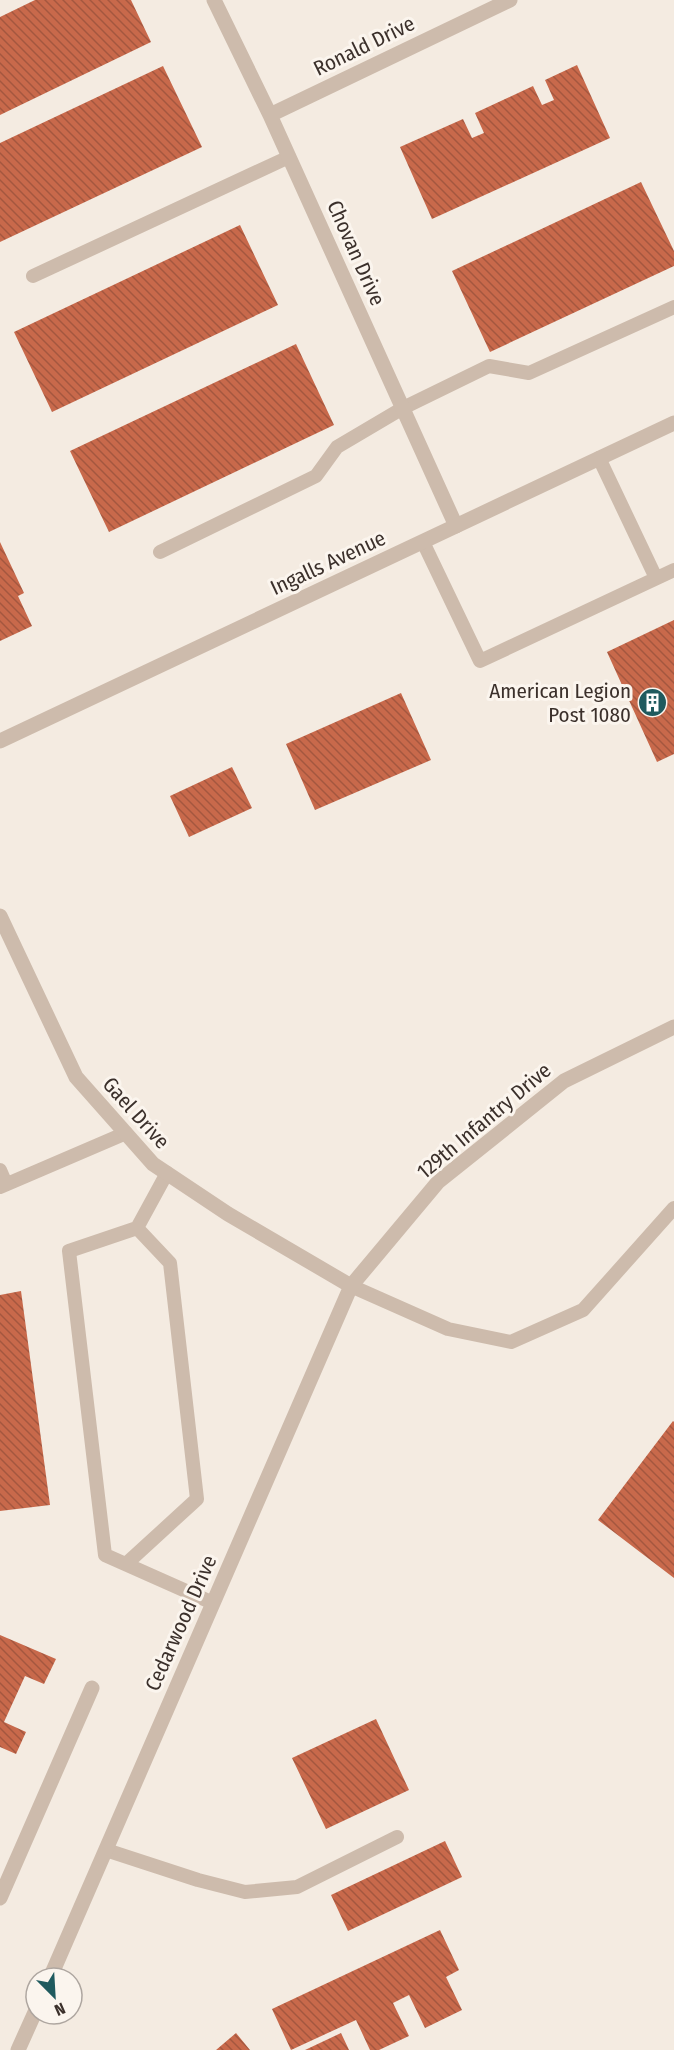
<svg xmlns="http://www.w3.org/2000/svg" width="674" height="2050" font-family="'Fira Sans Condensed',sans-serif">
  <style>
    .building { fill: url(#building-back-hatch) }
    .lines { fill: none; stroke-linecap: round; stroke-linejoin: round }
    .service { stroke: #cdbbac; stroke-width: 14 }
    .minor { stroke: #cdbbac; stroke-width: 15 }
    .tertiary { stroke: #cdbbac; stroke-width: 15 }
    .labels { text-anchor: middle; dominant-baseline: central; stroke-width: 6; stroke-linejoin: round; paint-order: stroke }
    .street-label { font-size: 21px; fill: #3b302b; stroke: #fbf5ee }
    .poi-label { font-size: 21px; fill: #3b302b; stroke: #fbf5ee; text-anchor: end }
  </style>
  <defs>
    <pattern id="building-back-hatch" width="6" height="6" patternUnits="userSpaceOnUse" patternTransform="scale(1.5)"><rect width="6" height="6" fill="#c8694b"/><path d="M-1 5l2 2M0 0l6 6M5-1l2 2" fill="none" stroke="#a4573f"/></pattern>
  </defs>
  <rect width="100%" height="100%" fill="#f4ebe1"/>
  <path class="building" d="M35 0H131L151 42 0 115V17Z
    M577 65 610 138 432 219 400 147 463 119 472 138 484 133 475 113 533 86 542 105 554 100 545 80Z
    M163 66 202 147 0 242V143Z
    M641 182 674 251V266L490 352 452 271Z
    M240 225 278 305 52 412 14 332Z
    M296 344 334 425 109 532 70 451Z
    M0 542 24 593 18 596 32 626 0 641Z
    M674 620V754L657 762 607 652Z
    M401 693 431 760 315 810 286 744Z
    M232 767 252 808 189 837 170 796Z
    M21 1291 50 1505 0 1511V1295Z
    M673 1421 674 1422V1578L598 1520Z
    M0 1635 56 1659 44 1684 25 1676 4 1722 26 1732 16 1754 0 1747Z
    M376 1719 409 1790 326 1829 292 1758Z
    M445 1841 462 1877 348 1931 331 1895Z
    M440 1930 459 1970 446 1977 462 2010 425 2028 409 1995 393 2003 409 2036 379 2050H370L356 2020 291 2050 272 2009Z
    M236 2033 250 2050H216Z
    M341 2033 349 2050H305Z"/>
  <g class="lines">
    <path class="service" d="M33 276 289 157
      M599 458 656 578
      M423 542 480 661 674 570
      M160 552 316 476 337 447 403 408 489 366 529 373 674 307
      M0 1170 6 1184
      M167 1173 137 1228 69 1251 105 1555 213 1603
      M0 1187 126 1133
      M351 1286 448 1329 511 1342 583 1310 674 1208
      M126 1564 197 1499 170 1263 137 1228
      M106 1850 198 1880 245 1892 297 1887 397 1837"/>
    <path class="minor" d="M214 0 270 115 456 526
      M270 115 510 0
      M0 1898 92 1688"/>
    <path class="tertiary" d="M0 741 674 423
      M0 916 76 1077 153 1164 228 1214 351 1286
      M50 1978 351 1286 438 1182 564 1081 674 1027
      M18 2050 36 2010"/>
  </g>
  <defs>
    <symbol id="building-disc" viewBox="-11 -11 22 22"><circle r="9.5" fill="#1f5a5e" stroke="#fbf5ee"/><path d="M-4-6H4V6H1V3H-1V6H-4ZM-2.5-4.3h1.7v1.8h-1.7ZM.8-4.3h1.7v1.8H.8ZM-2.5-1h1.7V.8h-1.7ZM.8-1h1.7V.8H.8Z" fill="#fff"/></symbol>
  </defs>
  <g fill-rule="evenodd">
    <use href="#building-disc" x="636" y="686" width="33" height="33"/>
  </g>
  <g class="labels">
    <g class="street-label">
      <text transform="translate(364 46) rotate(-26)">Ronald Drive</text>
      <text transform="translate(356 253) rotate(66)">Chovan Drive</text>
      <text transform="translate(328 563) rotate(-25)">Ingalls Avenue</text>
      <text transform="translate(136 1113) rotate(48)">Gael Drive</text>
      <text transform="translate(484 1121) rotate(-40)">129th Infantry Drive</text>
      <text transform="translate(181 1623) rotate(-66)">Cedarwood Drive</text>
    </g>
    <g class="poi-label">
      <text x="631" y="691">American Legion<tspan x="631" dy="24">Post 1080</tspan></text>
    </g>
  </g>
  <g transform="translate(54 1996) rotate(156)"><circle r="28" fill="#fbf5ee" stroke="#aea6a0" stroke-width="1.5"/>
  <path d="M0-4.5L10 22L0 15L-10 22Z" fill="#1f5a5e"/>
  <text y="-9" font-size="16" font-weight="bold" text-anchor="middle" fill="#3b302b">N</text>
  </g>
</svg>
